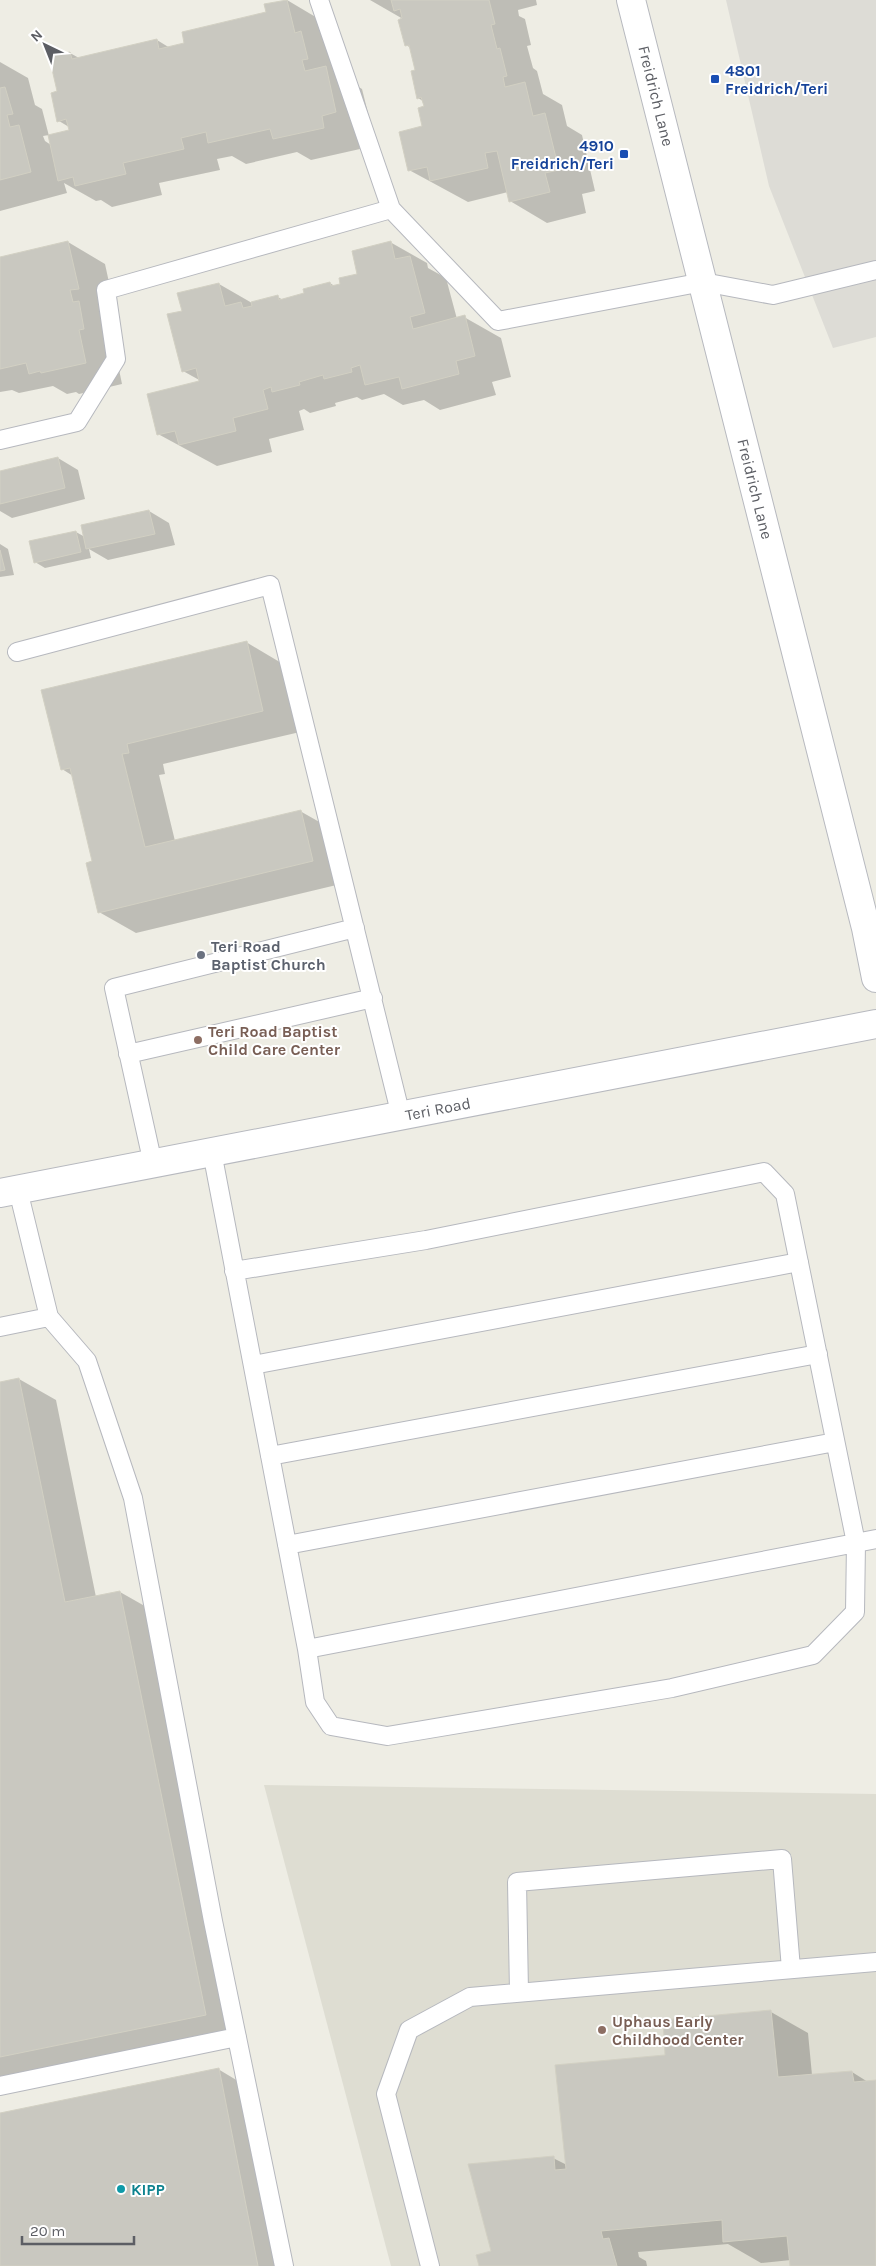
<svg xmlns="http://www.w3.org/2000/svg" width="876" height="2266" font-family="Karla,sans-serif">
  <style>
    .industrial { fill: #dddcd6 }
    .education { fill: #deddd2 }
    .shadow { fill: #0003; fill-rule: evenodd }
    .building { fill: #c9c8c0; stroke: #d2d0c3 }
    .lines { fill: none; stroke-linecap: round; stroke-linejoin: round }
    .lane-casing { stroke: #b6b8be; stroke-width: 20 }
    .secondary-casing { stroke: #b7b9bf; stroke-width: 30 }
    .lane { stroke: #fff; stroke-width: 18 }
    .secondary { stroke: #fff; stroke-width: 28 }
    .transit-dot { fill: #1a4fb4; stroke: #fff; stroke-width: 2 }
    .worship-dot { fill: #6b7280; stroke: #fff; stroke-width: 2 }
    .education-dot { fill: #8d6e63; stroke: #fff; stroke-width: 2 }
    .culture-dot { fill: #0f9aa8; stroke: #fff; stroke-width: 2 }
    .labels { text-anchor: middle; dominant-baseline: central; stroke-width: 4; stroke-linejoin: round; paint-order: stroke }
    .transit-label { font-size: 16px; font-weight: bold; fill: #164399; stroke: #fff; text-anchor: start }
    .street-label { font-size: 16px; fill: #5c5e64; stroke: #fff }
    .worship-label { font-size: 16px; font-weight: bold; fill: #5b616d; stroke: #fff; text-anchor: start }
    .education-label { font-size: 16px; font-weight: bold; fill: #785e54; stroke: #fff; text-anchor: start }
    .culture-label { font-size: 16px; font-weight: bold; fill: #0d838f; stroke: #fff; text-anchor: start }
  </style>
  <rect width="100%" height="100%" fill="#eeede4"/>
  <path class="industrial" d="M726 0H876V337L833 348 769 186Z"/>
  <path class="education" d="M264 1785 876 1794V2266H391Z"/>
  <path class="shadow" d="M287 0 324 22 344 78 362 89 373 133 358 137 360 149 311 160 297 152 246 164 232 156 217 159 220 170 159 183 162 195 112 207 101 200 96 201 64 183 67 193 0 211V62L28 78 35 105 42 109 49 136 70 131 69 127 59 121V92L70 53 79 58 157 40 170 48 186 44 267 13ZM49 135 51 145 45 141 43 136Z
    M370 0H536L537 5 518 10 519 16 525 19 531 45 527 46 533 68 537 71 543 94 562 105 567 126 582 135 595 191 582 194 586 213 547 223 510 201 508 192 468 202 409 170 424 127 425 107 423 101 418 98 416 71 411 48 406 45 403 19Z
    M68 242 105 264 115 310V350L122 384 79 394 76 392 67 394 53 386 19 393 12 390 0 392V258Z
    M390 242 427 263 428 268 446 278 457 319 464 317 501 338 511 377 492 382 496 395 440 410 424 400 403 405 384 394 362 400 357 397 335 403 336 406 310 413 304 409 299 411 304 430 269 439 272 452 217 466 158 434 201 381 183 371V312L219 284 252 303 278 297 283 300 306 294 330 283 336 287 359 274Z
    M58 458 78 470 85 499 12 518 0 511V473Z
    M149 511 169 523 175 545 108 560 89 549 91 558 45 568 35 562 76 532 85 537Z
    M0 544 8 549 14 575 0 577Z
    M246 642 283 664 300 732 163 764 165 774 159 775 175 841 300 811 337 832 349 882 136 933 99 912 94 862 73 776 62 769Z
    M19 1379 56 1400 96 1597 120 1592 157 1613 243 2036 0 2085V1383Z
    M771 2012 808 2033 812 2075 852 2072 868 2082 876 2081V2266H791V2260L761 2263 728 2244 638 2252 639 2257 646 2261 647 2266H480L492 2252 553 2158 567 2165 666 2056Z
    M218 2069 248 2087 284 2266H0V2114Z"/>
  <path class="building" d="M287 0 295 33 301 31 308 59 302 60 305 71 326 66 336 112 322 116 324 128 273 139 270 129 208 143 206 132 181 138 184 149 123 163 126 174 75 186 73 177 58 181 48 135 69 130 66 119 57 122 51 93 57 91 49 56 70 52 72 59 157 39 159 49 184 43 182 32 266 12 264 4Z
    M391 0H489L495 24 491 25 497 49 500 48 507 76 503 77 505 87 525 82 533 116 545 113 559 170 545 173 550 192 509 202 497 151 485 153 488 168 430 181 427 167 408 171 399 132 422 126 418 108 424 106 421 97 417 99 411 71 415 70 409 45 405 46 398 20 402 18 400 9 394 11Z
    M5 87 13 114 7 115 10 127 19 125 31 172 0 180V88Z
    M68 241 79 289 70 290 73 302 79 301 84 329 79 330 86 363 41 373 40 371 29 374 26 363 0 369V257Z
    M391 241 395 259 410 256 425 313 410 317 413 329 465 315 475 356 456 361 459 374 402 389 399 377 365 385 360 365 351 368 352 372 324 379 323 375 299 382 300 385 272 392 271 387 263 390 268 409 233 418 236 431 179 445 175 431 157 435 147 394 199 381 196 368 182 372 167 314 182 311 177 293 219 283 225 306 241 302 243 308 252 306 251 302 278 295 279 300 304 293 303 289 330 282 331 286 340 284 339 278 357 274 352 251Z
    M58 457 65 488 0 504V471Z
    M149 510 155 534 86 549 81 525Z
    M76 531 81 552 34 563 29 541Z
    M0 550 5 570 0 571Z
    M247 641 263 711 127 744 129 753 122 754 145 847 301 810 313 861 98 913 86 863 92 861 70 768 61 770 41 690Z
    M19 1378 65 1602 120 1591 206 2015 0 2057V1382Z
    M771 2010 778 2077 852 2071 854 2082 876 2080V2266H790L787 2236 723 2242 722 2220 601 2231 603 2239 609 2238 617 2266H479L476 2255 491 2251 468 2164 554 2156 555 2170 566 2169 555 2065 665 2055 663 2020Z
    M219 2068 258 2266H0V2113Z"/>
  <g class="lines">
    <defs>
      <path id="lane" d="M319 0 391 209
        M0 440 77 422 116 359 106 290 391 209 498 321 703 282 773 295 876 270
        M17 652 270 585 401 1116
        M128 1054 373 998
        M212 1152 307 1649 876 1539
        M153 1164 114 988 355 928
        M234 1271 426 1240 764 1172 785 1194 856 1543 855 1612 813 1655 672 1688 387 1736 331 1726 315 1702 307 1649
        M49 1317 87 1361 133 1498 213 1921 284 2266
        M0 1327 49 1317 18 1190
        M253 1365 799 1262
        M270 1456 818 1354
        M287 1545 835 1442
        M519 1992 517 1882 782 1859 791 1969
        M0 2086 237 2037
        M430 2266 386 2094 409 2030 470 1997 876 1962"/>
      <path id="secondary" d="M631 0 866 928 876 978
        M0 1193 876 1024"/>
    </defs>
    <use href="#lane" class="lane-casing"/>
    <use href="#secondary" class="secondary-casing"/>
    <use href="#lane" class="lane"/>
    <use href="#secondary" class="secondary"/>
  </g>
  <g class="transit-dot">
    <rect x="710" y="74" width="10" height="10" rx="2.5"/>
    <rect x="619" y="149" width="10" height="10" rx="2.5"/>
  </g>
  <circle class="worship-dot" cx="201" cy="955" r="5"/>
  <g class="education-dot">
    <circle cx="198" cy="1040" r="5"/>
    <circle cx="602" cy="2030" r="5"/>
  </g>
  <circle class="culture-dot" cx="121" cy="2189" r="5"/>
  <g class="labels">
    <g class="transit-label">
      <text x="725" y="70">4801<tspan x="725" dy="18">Freidrich/Teri</tspan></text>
      <text x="614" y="145" text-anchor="end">4910<tspan x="614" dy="18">Freidrich/Teri</tspan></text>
    </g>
    <g class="street-label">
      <text transform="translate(656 96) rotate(76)">Freidrich Lane</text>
      <text transform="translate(755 489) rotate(76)">Freidrich Lane</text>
      <text transform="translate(438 1109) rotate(-11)">Teri Road</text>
    </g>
    <g class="worship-label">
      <text x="211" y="946">Teri Road<tspan x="211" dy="18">Baptist Church</tspan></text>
    </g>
    <g class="education-label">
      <text x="208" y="1031">Teri Road Baptist<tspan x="208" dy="18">Child Care Center</tspan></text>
      <text x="612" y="2021">Uphaus Early<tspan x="612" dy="18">Childhood Center</tspan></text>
    </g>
    <g class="culture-label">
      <text x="131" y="2189">KIPP</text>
    </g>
  </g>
  <g transform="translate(45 45) rotate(317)" stroke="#ffffff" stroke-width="4" paint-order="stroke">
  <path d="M0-4L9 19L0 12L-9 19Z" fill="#5c5e64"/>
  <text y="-8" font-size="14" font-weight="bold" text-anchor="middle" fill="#5c5e64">N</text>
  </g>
  <path d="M22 2236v8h112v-8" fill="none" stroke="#5c5e64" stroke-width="2.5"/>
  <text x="30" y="2236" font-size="15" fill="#5c5e64" stroke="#ffffff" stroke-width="4" paint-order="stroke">20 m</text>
</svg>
